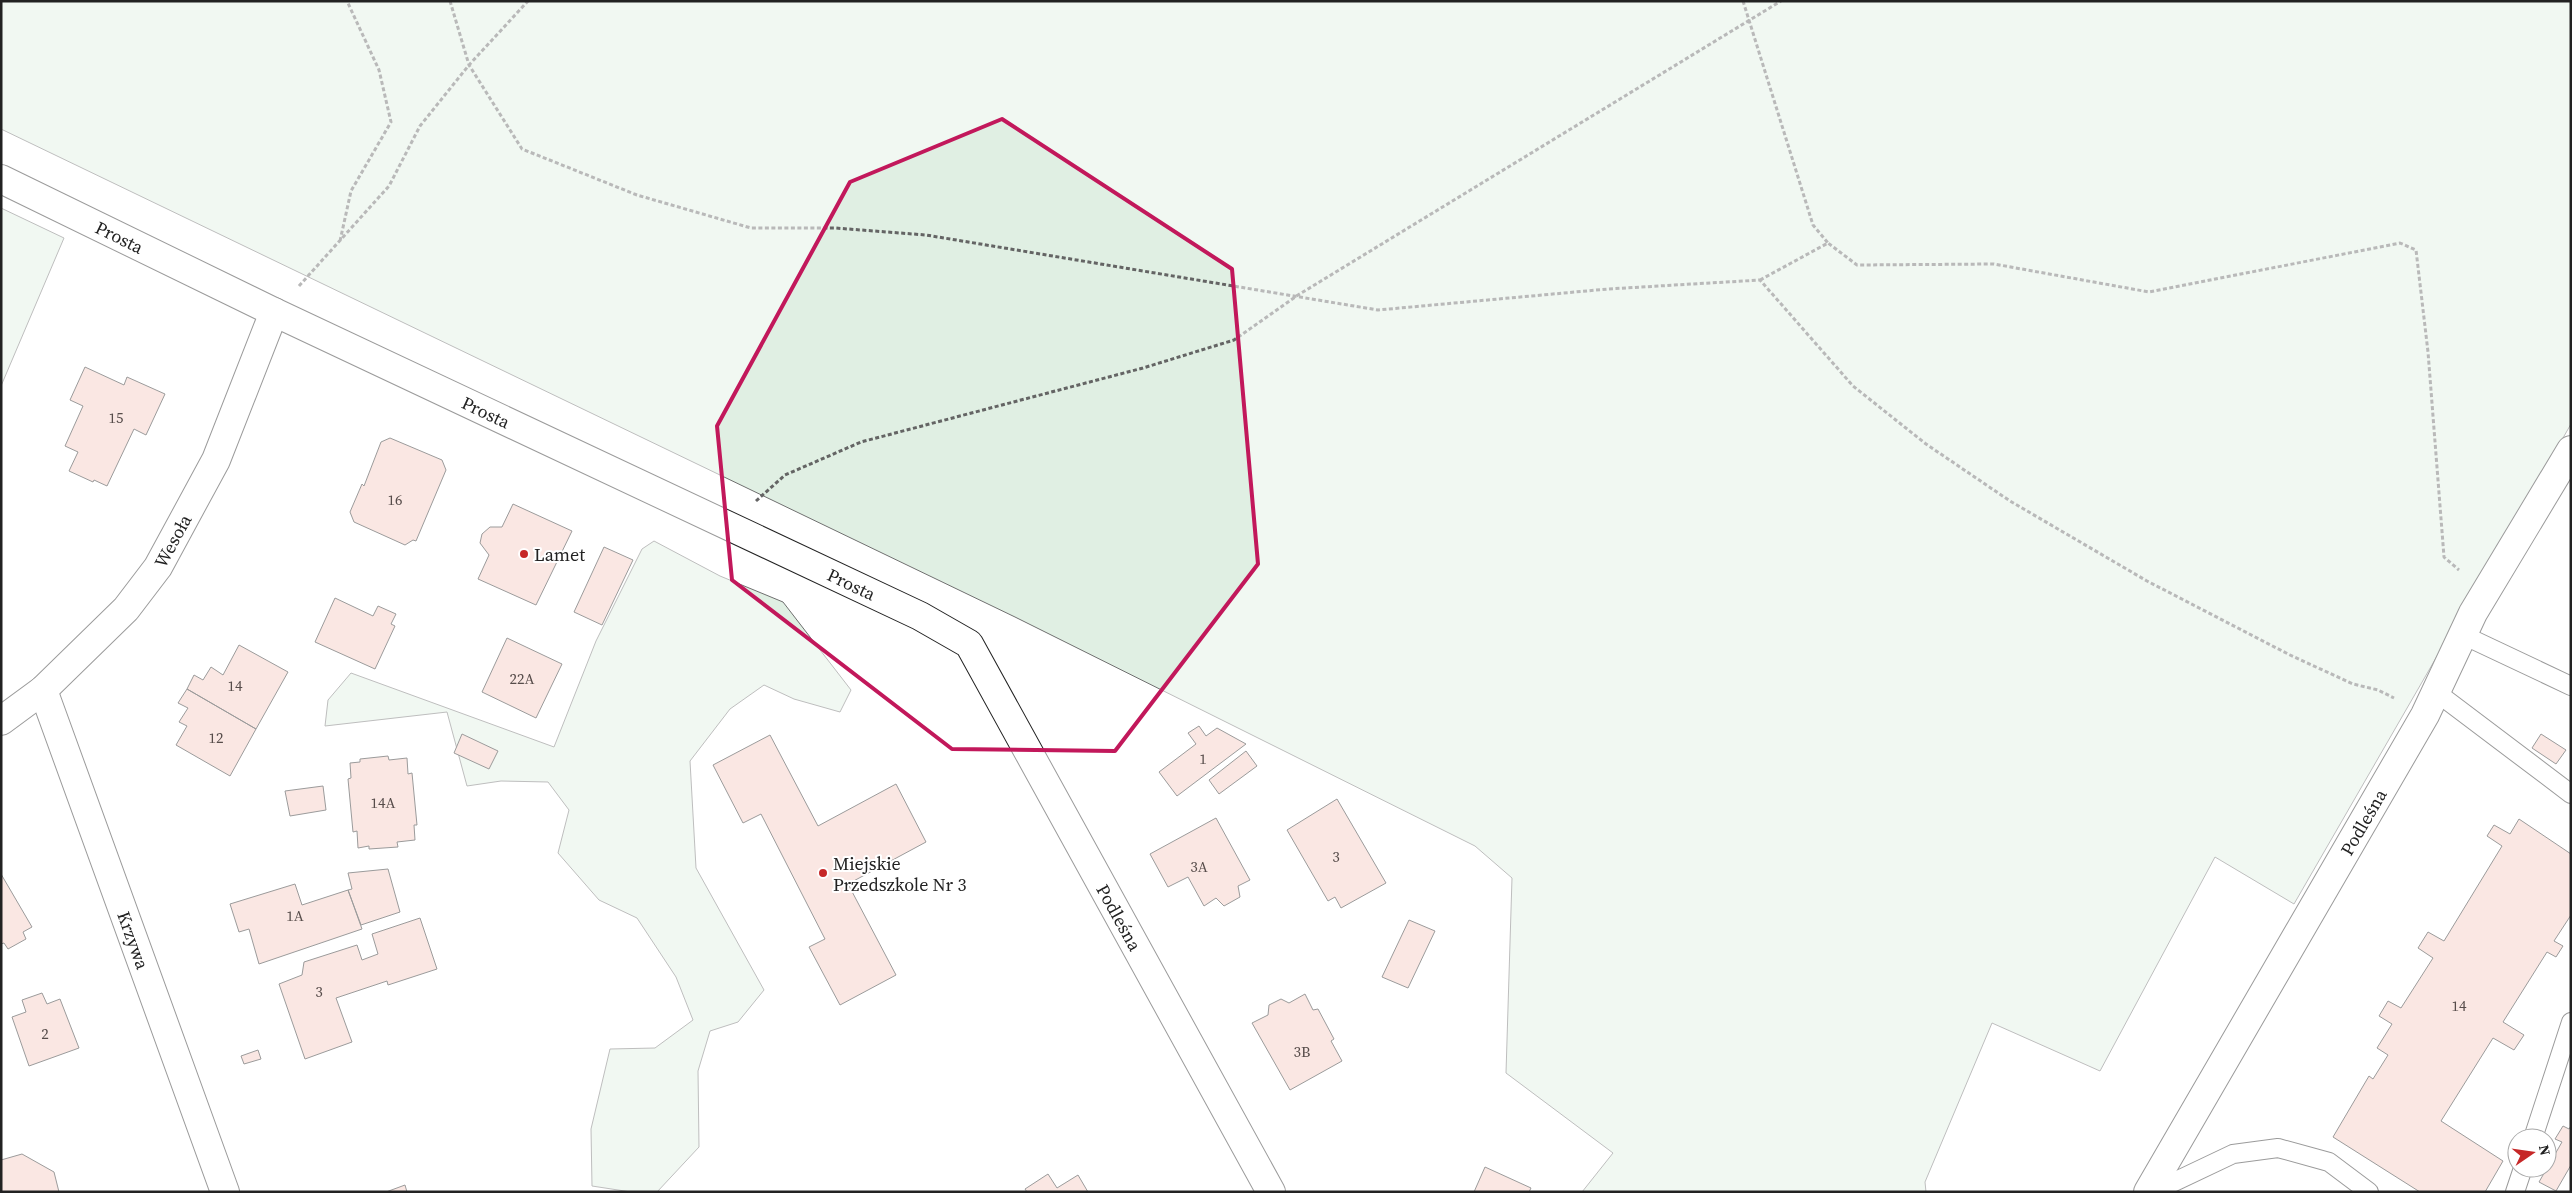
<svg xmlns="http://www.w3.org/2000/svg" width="2572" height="1193" font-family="'Source Serif 4',serif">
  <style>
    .green { fill: #e0efe3; stroke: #6f6f6f }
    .building { fill: #f3c9c0; stroke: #222 }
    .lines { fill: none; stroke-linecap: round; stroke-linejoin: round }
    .service-casing { stroke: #222; stroke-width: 20 }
    .minor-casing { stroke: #222; stroke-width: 30 }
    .path { stroke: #646464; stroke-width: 3; stroke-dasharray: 4 2.5; stroke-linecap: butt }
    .service { stroke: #fff; stroke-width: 18 }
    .minor { stroke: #fff; stroke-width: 28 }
    .marked { fill: none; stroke: #c2185b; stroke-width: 4; stroke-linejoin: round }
    .poi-dot { fill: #c62828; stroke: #fff; stroke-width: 2 }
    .labels { text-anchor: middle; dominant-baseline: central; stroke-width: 4; stroke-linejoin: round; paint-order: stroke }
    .number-label { font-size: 15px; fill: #564c4a }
    .street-label { font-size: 18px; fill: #222; stroke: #fff }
    .poi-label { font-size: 18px; fill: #222; stroke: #fff; text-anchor: start }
  </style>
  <rect width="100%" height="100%" fill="#fff"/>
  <path class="green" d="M1 1H2571V424L2294 904 2215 857 2100 1071 1992 1023 1925 1182 1926 1192H1582L1613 1153 1506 1073 1512 878 1475 846 1015 617 1 129Z
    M1 208 64 238 1 386Z
    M654 541 720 576 783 602 851 690 840 712 794 699 764 685 730 709 690 761 696 868 764 990 738 1022 710 1031 698 1071 699 1147 657 1192H631L592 1186 591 1129 610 1049 655 1048 693 1020 676 977 637 918 599 900 558 853 569 810 548 782 501 781 467 786 447 712 325 726 328 700 351 673 554 747 596 641 642 549Z"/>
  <path class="building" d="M85 367 124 385 127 377 165 394 146 435 134 429 107 486 94 480 93 482 69 471 78 452 65 446 83 406 70 400Z
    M390 438 442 460 446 470 416 541 413 540 405 545 354 522 350 512 362 484 364 486 381 442Z
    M513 504 572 531 536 605 478 579 489 555 480 543 482 534 490 527H502Z
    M604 547 633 560 602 625 574 612Z
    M335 598 373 616 378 606 396 614 391 624 395 626 375 669 315 642Z
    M507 638 562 664 536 718 482 692Z
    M239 645 288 672 256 729 187 689 194 675 203 680 211 667 223 675Z
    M187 689 256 729 230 776 176 745 187 726 179 722 188 708 178 703Z
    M1199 726 1206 736 1217 728 1246 744 1177 796 1159 772 1196 744 1188 733Z
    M462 734 498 751 489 769 454 753Z
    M2541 734 2566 750 2556 764 2532 748Z
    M770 735 818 826 896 784 926 842 848 884 896 975 840 1005 809 947 825 939 761 814 743 823 713 765Z
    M1246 751 1257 766 1219 794 1209 780Z
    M388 756 389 760 407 758 408 774 412 773 417 825H414L415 840 397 842 398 847 369 849V846L358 848 357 831 353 832 348 779 351 778 350 763 360 762V759Z
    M323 786 326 810 290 816 285 791Z
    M1337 799 1386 883 1341 908 1335 897 1328 901 1287 830Z
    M1216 818 1250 880 1238 886 1240 897 1224 906 1216 898 1204 906 1188 877 1168 887 1150 854Z
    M2519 819 2571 854V915L2554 941 2563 946 2556 957 2547 952 2503 1022 2524 1035 2514 1050 2493 1038 2441 1121 2503 1161 2485 1192H2420L2333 1137 2369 1076 2373 1079 2388 1055 2377 1048 2392 1024 2379 1016 2388 1001 2401 1008 2433 958 2418 948 2428 932 2444 941 2502 846 2487 836 2494 825 2510 834Z
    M388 869 400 912 361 925 348 890 352 889 348 873Z
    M1 874 32 927 23 932 26 939 8 949 4 943 1 944Z
    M295 884 302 905 348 890 362 929 259 964 249 929 239 932 230 904Z
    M420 918 437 969 388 985 387 981 336 998 352 1042 305 1059 279 984 302 975 304 962 357 945 362 960 378 954 372 934Z
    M1409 920 1435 931 1408 988 1382 977Z
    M42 993 47 1004 60 999 79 1048 29 1066 12 1017 26 1012 22 1000Z
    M1305 994 1313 1010 1318 1009 1334 1039 1331 1041 1342 1061 1290 1090 1252 1023 1268 1015 1269 1005 1281 999 1289 1003Z
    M258 1050 261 1059 244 1064 241 1056Z
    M2563 1126 2569 1129 2571 1126V1165L2556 1191 2539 1182 2562 1142 2555 1139Z
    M22 1154 54 1172 59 1192H1V1160Z
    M1485 1167 1531 1188 1529 1192H1474Z
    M1048 1174 1057 1188 1078 1175 1088 1192H1027L1025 1189Z
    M405 1185 407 1192H386Z"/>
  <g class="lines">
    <defs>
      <path id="service" d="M2463 635 2571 686
        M2436 692 2571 794
        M2533 1138 2571 1022
        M2153 1192 2233 1154 2278 1148 2329 1162 2369 1192
        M2515 1192 2523 1168"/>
      <g id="minor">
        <path id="s1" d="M1 179 274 312 920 616 969 644 1271 1192"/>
        <path id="s2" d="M43 690 225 1192"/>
        <path id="s3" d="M1 721 43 690 126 609 158 567 216 460 274 312"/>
        <path id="s4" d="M2148 1192 2425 715 2473 613 2571 450"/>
      </g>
    </defs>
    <use href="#service" class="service-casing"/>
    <use href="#minor" class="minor-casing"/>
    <path class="path" d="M450 1 469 65 522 149 637 195 751 228H835L926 235 1378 310 1608 289 1760 280 1853 386 1926 444 2010 501 2147 581 2290 655 2353 684 2378 690 2394 698
      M1743 1 1813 225 1828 243
      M340 241 351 191 391 122 379 70 347 1
      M1760 280 1828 243 1857 265 1994 264 2149 292 2400 243 2416 250 2428 352 2444 557 2459 570
      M299 286 389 186 420 126 469 65 528 1
      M756 501 785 475 861 442 1143 368 1234 340 1298 295 1781 1"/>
    <use href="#service" class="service"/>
    <use href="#minor" class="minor"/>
  </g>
  <path d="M0 0H2572V1193H0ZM1002 119 1232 269 1258 564 1115 751 952 749 732 580 717 426 850 182Z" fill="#fff" fill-opacity=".55" fill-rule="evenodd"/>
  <path class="marked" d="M1002 119 1232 269 1258 564 1115 751 952 749 732 580 717 426 850 182Z"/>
  <g class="poi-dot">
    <circle cx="524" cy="554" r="5"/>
    <circle cx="823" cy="873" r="5"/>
  </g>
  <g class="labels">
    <g class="number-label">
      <text x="116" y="417">15</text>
      <text x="395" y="499">16</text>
      <text x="522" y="678">22A</text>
      <text x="235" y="685">14</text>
      <text x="216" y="737">12</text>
      <text x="1203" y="758">1</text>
      <text x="383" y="802">14A</text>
      <text x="1336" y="856">3</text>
      <text x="1199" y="866">3A</text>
      <text x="295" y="915">1A</text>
      <text x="319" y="991">3</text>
      <text x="2459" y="1005">14</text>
      <text x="45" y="1033">2</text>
      <text x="1302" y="1051">3B</text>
    </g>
    <g class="street-label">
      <text stroke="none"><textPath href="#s1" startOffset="132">Prosta</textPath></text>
      <text stroke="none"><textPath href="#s1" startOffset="538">Prosta</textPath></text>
      <text stroke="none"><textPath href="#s3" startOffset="251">Wesoła</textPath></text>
      <text stroke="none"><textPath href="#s1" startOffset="942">Prosta</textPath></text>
      <text stroke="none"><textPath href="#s4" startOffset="428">Podleśna</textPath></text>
      <text stroke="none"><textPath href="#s1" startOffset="1386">Podleśna</textPath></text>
      <text stroke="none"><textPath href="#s2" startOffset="266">Krzywa</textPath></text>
    </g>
    <g class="poi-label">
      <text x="534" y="554">Lamet</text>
      <text x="833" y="863">Miejskie<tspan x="833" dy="21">Przedszkole Nr 3</tspan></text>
    </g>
  </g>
  <rect width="2572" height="1193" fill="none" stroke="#222222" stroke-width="5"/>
  <g transform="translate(2532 1153) rotate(77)"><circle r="24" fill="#ffffff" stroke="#a7a7a7"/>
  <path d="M0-4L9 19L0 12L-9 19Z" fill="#c62828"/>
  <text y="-8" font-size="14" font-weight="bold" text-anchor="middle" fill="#222222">N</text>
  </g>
</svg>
